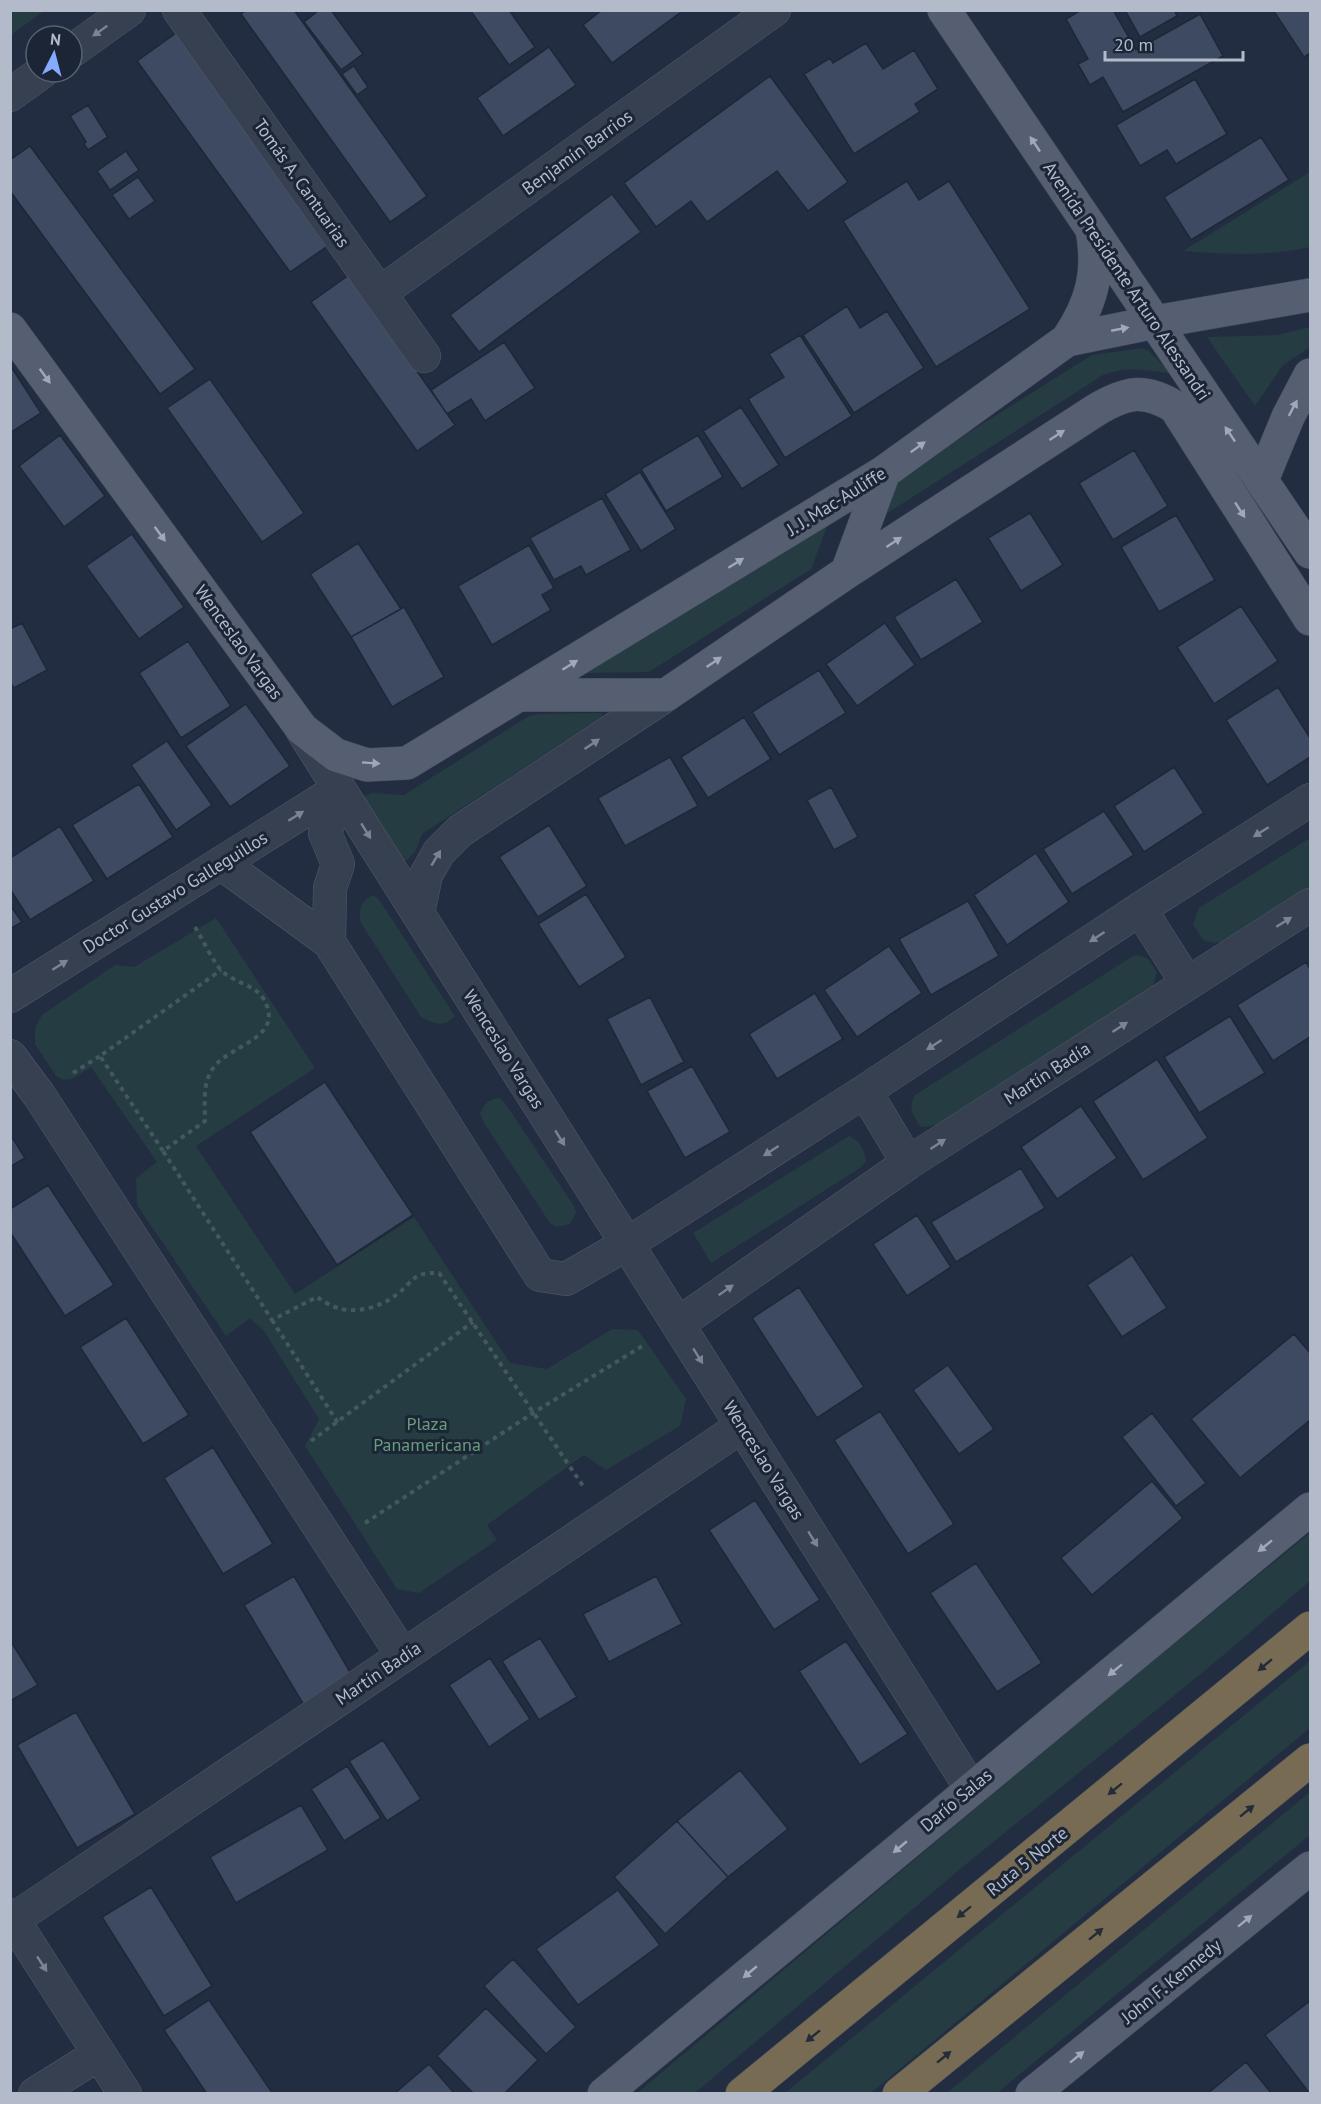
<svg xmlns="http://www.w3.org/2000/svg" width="1321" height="2104" font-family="'PT Sans',sans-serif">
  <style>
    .green { fill: #253c42 }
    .building { fill: #3e4a61; stroke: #1e2738; stroke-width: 1.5 }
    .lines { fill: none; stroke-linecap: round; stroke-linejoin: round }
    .minor-casing { stroke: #525b6b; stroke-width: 34 }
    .major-casing { stroke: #40495a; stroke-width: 34 }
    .highway-casing { stroke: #3f4858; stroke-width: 34 }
    .path { stroke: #43595f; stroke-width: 4; stroke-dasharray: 4.5 4.5; stroke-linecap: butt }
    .minor { stroke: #374051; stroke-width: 33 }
    .major { stroke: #555f71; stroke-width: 33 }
    .highway { stroke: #776c53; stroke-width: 33 }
    .oneway { fill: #7b8494 }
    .oneway2 { fill: #a0a9b9 }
    .oneway3 { fill: #252c39 }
    .labels { text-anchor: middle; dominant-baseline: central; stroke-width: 6; stroke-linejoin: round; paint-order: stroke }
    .street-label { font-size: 18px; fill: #b3bbcb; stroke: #1c2536 }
    .park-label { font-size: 18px; fill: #689e79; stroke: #1c2536 }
  </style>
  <rect width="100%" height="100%" fill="#232d41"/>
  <path class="green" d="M11 10H44V11L11 35Z
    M1310 172V247C1268 257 1226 254 1183 251Z
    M1310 327V347L1283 365 1255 406 1207 337 1277 335Z
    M1142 348 1149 351 1172 374C1149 370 1126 366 1103 375L883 516 901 475 1092 355Z
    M830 519 811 569 649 672 586 673Z
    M601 713 603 716 422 834 415 852 406 861 401 860 363 797 372 793 404 795 527 717 537 714Z
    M1310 838V887L1221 942 1213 943 1203 940 1193 924 1199 908Z
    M373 895 378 898 455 1016C444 1028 434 1024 421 1017L361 923C358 911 361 900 373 895Z
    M216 918 315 1068 196 1146 295 1294 414 1217 510 1363 547 1369 612 1329 638 1330 686 1399 680 1426 606 1470 584 1455 487 1525 497 1540 419 1593 397 1589 305 1446 319 1419 264 1331 250 1318 226 1336 137 1205 136 1178 157 1162 91 1067 72 1079 63 1080 56 1076 35 1044V1028L42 1015 115 965 134 967Z
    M1139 955 1147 958 1157 972 1152 989 936 1125 921 1127C912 1114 908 1110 915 1095L1133 956Z
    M499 1098 505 1103 574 1206 576 1212 570 1224 557 1227 550 1223 484 1123 480 1114C484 1103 488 1100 499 1098Z
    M849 1136C860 1141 865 1150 866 1161L860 1168 711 1263 693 1233Z
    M1310 1533V1581L1207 1669 965 1865 695 2093 636 2094 1112 1694Z
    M1310 1661V1728L877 2088 870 2093H785Z
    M1310 1792V1835L997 2093H947Z"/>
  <path class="building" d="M246 10H294L427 196 390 222 241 14Z
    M319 10H331L363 54 341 70 304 22Z
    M470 10H509L535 47 509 65Z
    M602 10H680L681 12 612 63 583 25Z
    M1081 10H1113L1136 50 1200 14 1223 56 1123 112 1103 77 1090 85 1078 64 1088 59 1066 19Z
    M1125 10H1174L1177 16 1140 37Z
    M1273 10H1310V53L1304 57Z
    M179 31 332 243 290 272 137 61Z
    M866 43 883 69 914 50 938 89 915 104 920 112 854 154 804 74 830 58 833 63Z
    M549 47 576 85 503 136 477 98Z
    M354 66 368 87 357 95 342 74Z
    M770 76 848 182 808 211 777 171 707 222 691 201 656 227 624 183Z
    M1195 79 1227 134 1176 164 1167 150 1140 166 1116 125Z
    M88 105 108 137 88 150 84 144 86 142 70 116Z
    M1261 137 1289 180 1191 240 1164 197Z
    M30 146 195 369 160 394 10 191V160Z
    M126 151 139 170 110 190 97 171Z
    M138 177 155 201 129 219 112 195Z
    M907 181 919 200 949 181 1030 309 936 367 843 221Z
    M612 194 641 232 479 352 450 315Z
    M349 275 455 425 417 451 311 302Z
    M847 306 860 328 887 311 924 368 854 413 803 335Z
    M800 335 852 416 785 458 748 399 784 377 769 354Z
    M504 342 535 388 485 421 471 399 447 414 431 390Z
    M10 365 41 413 10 433Z
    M210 379 304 513 262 542 167 408Z
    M741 407 779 465 742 489 703 431Z
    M60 435 105 496 64 527 19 466Z
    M698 435 723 477 666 511 641 469Z
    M1134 450 1168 506 1113 540 1079 483Z
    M640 472 676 529 641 551 605 494Z
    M602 498 631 550 586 575 581 566 554 580 530 538Z
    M1030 513 1063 565 1021 591 988 538Z
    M1176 515 1215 580 1159 612 1121 547Z
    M132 534 184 607 139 639 86 566Z
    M358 543 401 609 351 637 310 574Z
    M529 545 554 588 542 595 551 610 492 645 458 586Z
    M956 579 983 622 921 660 894 617Z
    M1241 606 1278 661 1214 704 1177 647Z
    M404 607 444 677 392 707 351 637Z
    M22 623 47 670 14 688 10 682V629Z
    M885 623 915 665 857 706 826 664Z
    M188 641 231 706 181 738 139 673Z
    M819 670 846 713 779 755 752 712Z
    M1278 687 1310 738V757L1267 785 1226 720Z
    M246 704 290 766 230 807 186 746Z
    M744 717 771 759 708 798 681 757Z
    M167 741 212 805 176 830 131 765Z
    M670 757 698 806 625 846 598 798Z
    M1174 767 1204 813 1144 852 1114 806Z
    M139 784 173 837 107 879 72 825Z
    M831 787 858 837 834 850 807 800Z
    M1104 811 1134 855 1072 894 1043 849Z
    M549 825 587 886 538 917 499 857Z
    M60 826 94 881 30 920 10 889V858Z
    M1036 853 1069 902 1007 945 974 895Z
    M586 894 626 957 579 987 538 924Z
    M968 901 999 956 931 995 899 939Z
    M10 905 22 922 10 929Z
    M889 946 922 993 857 1037 824 990Z
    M1306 962 1310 969V1037L1273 1061 1237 1005Z
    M815 993 843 1039 777 1079 749 1034Z
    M650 997 684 1062 641 1085 607 1019Z
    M1230 1016 1265 1073 1199 1113 1164 1057Z
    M1157 1059 1208 1138 1143 1180 1093 1101Z
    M692 1066 730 1132 685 1158 647 1091Z
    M325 1082 413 1215 337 1265 250 1132Z
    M1081 1106 1117 1158 1057 1199 1021 1147Z
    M10 1134 25 1158 10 1167Z
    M1021 1168 1045 1208 956 1262 931 1222Z
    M48 1185 114 1285 65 1316 10 1232V1209Z
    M917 1215 951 1267 907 1296 873 1244Z
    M1132 1255 1167 1308 1122 1337 1087 1285Z
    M799 1287 864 1387 817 1418 752 1318Z
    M126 1318 189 1415 143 1444 80 1347Z
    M1294 1334 1310 1353V1420L1240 1478 1191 1419Z
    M948 1365 994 1429 959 1454 913 1390Z
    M880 1411 954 1524 908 1554 834 1440Z
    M1152 1413 1206 1483 1176 1506 1122 1437Z
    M213 1447 273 1544 223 1574 164 1478Z
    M1152 1481 1183 1518 1092 1595 1061 1558Z
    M755 1500 820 1600 774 1630 709 1530Z
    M976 1563 1042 1663 997 1692 930 1593Z
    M294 1576 354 1679 305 1707 244 1605Z
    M656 1576 682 1624 609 1662 583 1614Z
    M540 1638 577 1697 539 1720 502 1661Z
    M10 1640 38 1685 10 1701Z
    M846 1641 908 1734 860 1765 799 1671Z
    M490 1658 530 1719 489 1747 449 1685Z
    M76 1712 135 1814 77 1848 17 1745Z
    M383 1740 421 1799 387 1821 349 1761Z
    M347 1766 381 1818 344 1841 311 1789Z
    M740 1770 788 1829 728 1877 677 1821Z
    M301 1805 328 1850 236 1903 210 1857Z
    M677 1821 728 1877 665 1934 614 1877Z
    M151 1887 212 1986 164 2016 102 1917Z
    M618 1890 660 1945 578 2005 536 1949Z
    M513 1959 576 2027 546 2054 484 1986Z
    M209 2000 273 2094H207L164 2030Z
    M1310 2001V2094L1265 2035Z
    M486 2008 538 2060 504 2094H474L437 2056Z
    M1246 2062 1272 2094H1207Z
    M429 2064 455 2094H394Z"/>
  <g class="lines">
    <defs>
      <path id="minor" d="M179 10 424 356
        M72 51 129 10
        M10 95 42 72
        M380 293 774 10
        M302 730 971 1788
        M339 789 325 833 338 864 330 888 329 942 540 1275 566 1279 627 1244 865 1091 1140 909 1310 800
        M221 863 329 942
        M1140 909 1187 983
        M418 913 426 875 439 852 460 831 666 695
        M10 996 339 789
        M10 1056 39 1095 403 1656
        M865 1091 908 1163
        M678 1324 908 1163 1310 905
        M10 1915 125 2094
        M13 1920 742 1426
        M35 2094 99 2054"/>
      <path id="major" d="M944 10 1310 552
        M10 329 302 729 336 755 367 765 407 763 884 472 1067 340 1155 322 1310 295
        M1067 340C1092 303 1100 273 1092 229
        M1262 480 1288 417 1310 375
        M847 572 884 472
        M520 695H666L847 572 1096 410C1126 392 1144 388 1175 407L1310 619
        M604 2094 1310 1509
        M1032 2094 1310 1868"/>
      <path id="highway" d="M742 2094 1310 1628
        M899 2094 1310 1760"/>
    </defs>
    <use href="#minor" class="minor-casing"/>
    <use href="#major" class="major-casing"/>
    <use href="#highway" class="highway-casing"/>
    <path class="path" d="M195 927C202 938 213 962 221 970 232 982 255 985 263 998 287 1038 231 1044 214 1067 202 1082 205 1103 205 1121L163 1151 272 1320 317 1297C323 1301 331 1306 338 1308 356 1314 381 1307 396 1295 415 1281 411 1272 439 1273L583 1486
      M73 1073 100 1056
      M163 1151 100 1056 221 970
      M272 1320 338 1423
      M311 1441 473 1322
      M365 1523 533 1413 644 1345"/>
    <use href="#minor" class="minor"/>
    <use href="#major" class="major"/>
    <use href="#highway" class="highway"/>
  </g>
  <defs><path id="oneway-solid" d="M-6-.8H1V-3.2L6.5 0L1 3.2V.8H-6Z" transform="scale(1.5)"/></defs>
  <g class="oneway">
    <use href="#oneway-solid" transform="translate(100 31) rotate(145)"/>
    <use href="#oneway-solid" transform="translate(592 744) rotate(-34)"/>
    <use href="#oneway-solid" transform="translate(296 816) rotate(-32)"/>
    <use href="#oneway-solid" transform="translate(366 831) rotate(58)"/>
    <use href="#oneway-solid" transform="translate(1261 832) rotate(148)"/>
    <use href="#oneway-solid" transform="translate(436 858) rotate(-59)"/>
    <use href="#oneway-solid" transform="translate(1284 922) rotate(-32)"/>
    <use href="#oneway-solid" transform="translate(1097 937) rotate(147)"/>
    <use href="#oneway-solid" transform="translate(60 965) rotate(-32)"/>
    <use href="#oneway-solid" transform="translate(1120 1027) rotate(-33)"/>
    <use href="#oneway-solid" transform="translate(934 1045) rotate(147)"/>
    <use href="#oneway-solid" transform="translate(560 1138) rotate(58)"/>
    <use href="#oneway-solid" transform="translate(938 1144) rotate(-33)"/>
    <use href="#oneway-solid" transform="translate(771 1151) rotate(147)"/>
    <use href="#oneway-solid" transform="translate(726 1290) rotate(-35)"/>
    <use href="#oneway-solid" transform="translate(698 1356) rotate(58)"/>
    <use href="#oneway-solid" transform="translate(813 1539) rotate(58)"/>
    <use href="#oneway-solid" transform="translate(42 1964) rotate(57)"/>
  </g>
  <g class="oneway2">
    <use href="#oneway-solid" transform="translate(1035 144) rotate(-124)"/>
    <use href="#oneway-solid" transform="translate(1120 329) rotate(-11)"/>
    <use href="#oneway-solid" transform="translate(45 376) rotate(54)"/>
    <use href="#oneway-solid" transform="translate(1293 408) rotate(-62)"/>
    <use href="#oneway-solid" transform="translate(1230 434) rotate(-124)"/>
    <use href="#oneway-solid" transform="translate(1057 435) rotate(-33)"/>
    <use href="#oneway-solid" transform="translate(918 447) rotate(-36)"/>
    <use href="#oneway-solid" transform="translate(1240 510) rotate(57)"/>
    <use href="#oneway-solid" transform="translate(160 534) rotate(54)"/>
    <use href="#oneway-solid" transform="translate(894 542) rotate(-33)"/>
    <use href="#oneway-solid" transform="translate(736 563) rotate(-32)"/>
    <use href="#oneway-solid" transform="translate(714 662) rotate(-34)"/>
    <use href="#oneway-solid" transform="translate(570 665) rotate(-32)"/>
    <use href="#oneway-solid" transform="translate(371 763) rotate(4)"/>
    <use href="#oneway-solid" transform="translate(1265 1546) rotate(141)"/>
    <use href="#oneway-solid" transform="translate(1115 1670) rotate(141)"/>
    <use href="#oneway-solid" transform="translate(900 1847) rotate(140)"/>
    <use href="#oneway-solid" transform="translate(1245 1921) rotate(-39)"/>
    <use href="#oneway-solid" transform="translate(750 1972) rotate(140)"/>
    <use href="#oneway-solid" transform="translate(1077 2057) rotate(-39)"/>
  </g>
  <g class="oneway3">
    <use href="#oneway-solid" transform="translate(1265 1665) rotate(140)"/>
    <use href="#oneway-solid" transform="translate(1115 1789) rotate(141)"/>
    <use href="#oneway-solid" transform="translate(1247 1811) rotate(-39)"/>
    <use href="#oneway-solid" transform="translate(964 1912) rotate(141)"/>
    <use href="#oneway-solid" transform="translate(1096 1934) rotate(-39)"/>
    <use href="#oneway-solid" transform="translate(813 2036) rotate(141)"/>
    <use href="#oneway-solid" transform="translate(944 2057) rotate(-39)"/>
  </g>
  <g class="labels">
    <g class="street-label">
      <text transform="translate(577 152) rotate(-36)">Benjamín Barrios</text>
      <text transform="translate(302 183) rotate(55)">Tomás A. Cantuarias</text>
      <text transform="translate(1127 281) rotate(56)">Avenida Presidente Arturo Alessandri</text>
      <text transform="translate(836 501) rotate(-32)">J. J. Mac-Auliffe</text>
      <text transform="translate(239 642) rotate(54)">Wenceslao Vargas</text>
      <text transform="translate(175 892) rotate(-32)">Doctor Gustavo Galleguillos</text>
      <text transform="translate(504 1049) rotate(58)">Wenceslao Vargas</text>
      <text transform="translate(1047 1073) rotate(-33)">Martín Badía</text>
      <text transform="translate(764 1460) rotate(58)">Wenceslao Vargas</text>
      <text transform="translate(378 1673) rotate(-34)">Martín Badía</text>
      <text transform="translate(956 1800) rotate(-40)">Darío Salas</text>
      <text transform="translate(1027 1861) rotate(-39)">Ruta 5 Norte</text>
      <text transform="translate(1171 1981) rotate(-39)">John F. Kennedy</text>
    </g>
    <g class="park-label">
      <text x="427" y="1423">Plaza<tspan x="427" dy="21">Panamericana</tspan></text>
    </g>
  </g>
  <rect width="1321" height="2104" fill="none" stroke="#b3bbcb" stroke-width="24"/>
  <g transform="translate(54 54) rotate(6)"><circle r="28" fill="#1c2536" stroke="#586172" stroke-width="1.5"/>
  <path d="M0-4.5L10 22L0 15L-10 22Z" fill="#85abff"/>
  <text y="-9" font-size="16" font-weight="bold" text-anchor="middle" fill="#b3bbcb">N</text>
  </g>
  <path d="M1105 51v9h138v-9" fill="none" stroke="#b3bbcb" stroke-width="3"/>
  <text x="1114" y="51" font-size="18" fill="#b3bbcb" stroke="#1c2536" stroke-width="4.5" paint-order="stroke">20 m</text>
</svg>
